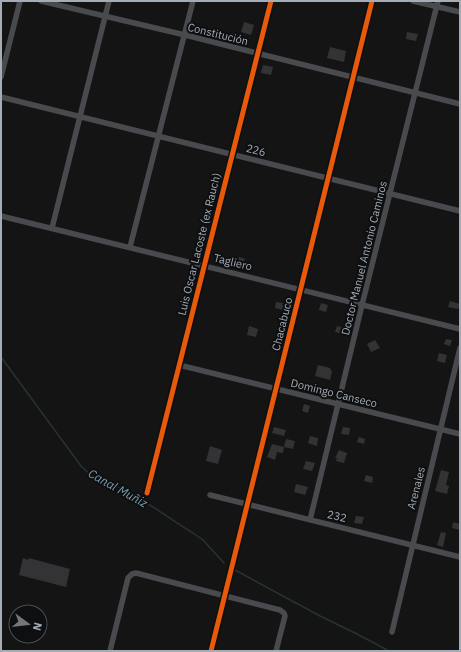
<svg xmlns="http://www.w3.org/2000/svg" width="461" height="652" font-family="'IBM Plex Sans',sans-serif">
  <style>
    .lines { fill: none; stroke-linecap: round; stroke-linejoin: round }
    .stream { stroke: #273136; stroke-width: 1.5 }
    .building { fill: #333335 }
    .minor { stroke: #484a4d; stroke-width: 5.5 }
    .cycleway-casing { stroke: #0e0f10; stroke-width: 8 }
    .cycleway { stroke: #e8590c; stroke-width: 5 }
    .labels { text-anchor: middle; dominant-baseline: central; stroke-width: 4; stroke-linejoin: round; paint-order: stroke }
    .street-label { font-size: 11px; fill: #a4acb6; stroke: #0e0f10 }
    .water-label { font-size: 12px; font-style: italic; fill: #7a9fb3; stroke: #0e0f10 }
  </style>
  <rect width="100%" height="100%" fill="#141414"/>
  <g class="lines">
    <path class="stream" d="M1 357 81 466C96 482 106 481 124 490 148 502 170 519 193 533L203 540 224 563
      M235 570 320 616 357 634 389 651"/>
  </g>
  <path class="building" d="M244 22 254 25 251 35 241 32Z
    M407 32 418 34 416 41 406 39Z
    M330 47 346 51 344 62 327 58Z
    M263 65 273 67 271 75 261 73Z
    M239 257 245 259 243 266 236 265Z
    M450 301 460 304 458 309 448 307Z
    M276 302 283 303 282 305H284L283 310 275 308Z
    M321 303 328 305 326 312 319 310Z
    M249 326 258 329 256 337 247 335Z
    M337 326 348 329 346 335 335 332Z
    M446 339 452 340 450 346 444 344Z
    M375 340 380 348 371 352 367 344Z
    M439 353 447 355 445 363 437 361Z
    M318 365 330 368 332 372 330 380 315 376Z
    M304 404 310 406 308 413 302 411Z
    M274 427 286 430 284 436 272 433Z
    M343 427 350 428 349 435 341 434Z
    M310 436 318 438 317 446 308 443Z
    M359 437 365 439 364 444 357 442Z
    M286 439 295 441 293 449 284 447Z
    M272 444 284 447 283 453 277 452 275 460 267 457Z
    M210 446 222 450 218 464 206 461Z
    M339 450 347 453 344 463 336 461 337 458H335Z
    M306 461 315 463 312 471 303 469Z
    M441 470 449 472 446 485 449 486 447 494 435 491Z
    M366 475 373 477 372 483 364 481Z
    M296 484 308 487 305 495 294 492Z
    M356 516 364 517 362 524 354 523Z
    M453 522 460 524V530L452 528Z
    M441 532 446 533 443 547 437 545Z
    M23 558 28 560 29 558 70 569 66 587 19 575Z"/>
  <g class="lines">
    <path class="minor" d="M41 1 185 35 460 104
      M413 1 460 12
      M1 77 20 1
      M1 97 460 211
      M1 216 460 329
      M52 228 109 1
      M130 247 193 1
      M179 365 460 434
      M147 493 271 1
      M210 495 460 557
      M310 520 362 305 438 1
      M392 632 460 348
      M110 651 128 578 132 574 136 573 280 610 284 613 285 616 276 651
      M211 651 372 1"/>
    <defs>
      <path id="cycleway" d="M147 493 271 1
        M211 651 372 1"/>
    </defs>
    <use href="#cycleway" class="cycleway-casing"/>
    <use href="#cycleway" class="cycleway"/>
  </g>
  <g class="labels">
    <g class="street-label">
      <text transform="translate(218 34) rotate(14)">Constitución</text>
      <text transform="translate(256 150) rotate(14)">226</text>
      <text transform="translate(199 244) rotate(-76)">Luis Oscar Lacoste (ex Rauch)</text>
      <text transform="translate(364 258) rotate(-76)">Doctor Manuel Antonio Caminos</text>
      <text transform="translate(233 262) rotate(14)">Tagliero</text>
      <text transform="translate(282 324) rotate(-76)">Chacabuco</text>
      <text transform="translate(334 393) rotate(14)">Domingo Canseco</text>
      <text transform="translate(416 488) rotate(-76)">Arenales</text>
      <text transform="translate(337 516) rotate(13)">232</text>
    </g>
    <g class="water-label">
      <text transform="translate(118 488) rotate(29)">Canal Muñiz</text>
    </g>
  </g>
  <rect width="461" height="652" fill="none" stroke="#a4acb6" stroke-width="4"/>
  <g transform="translate(28 624) rotate(105)"><circle r="19" fill="#0e0f10" stroke="#4a4e52"/>
  <path d="M0-3L7 15L0 10L-7 15Z" fill="#72777d"/>
  <text y="-6" font-size="11" font-weight="bold" text-anchor="middle" fill="#a4acb6">N</text>
  </g>
</svg>
